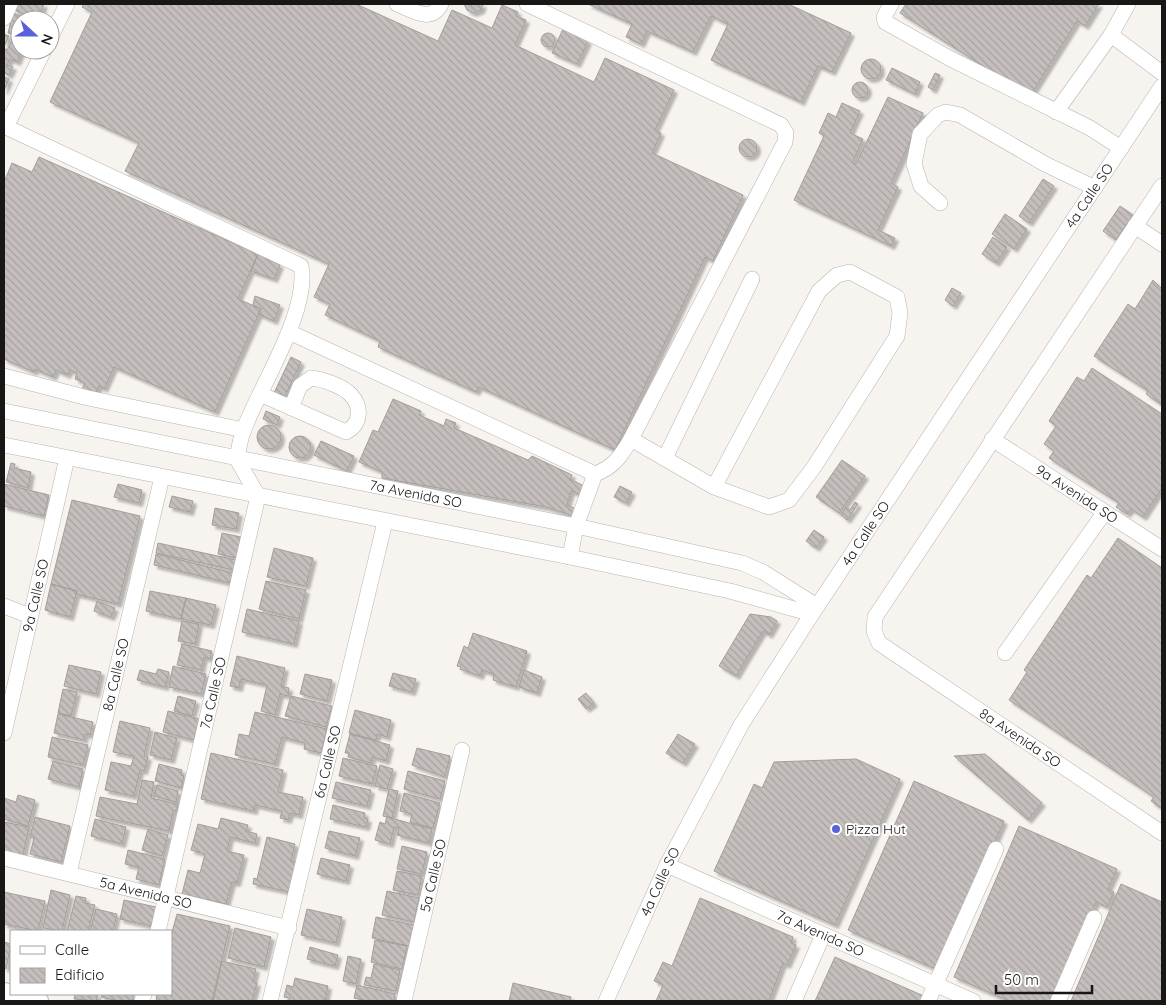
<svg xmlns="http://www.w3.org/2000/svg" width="1166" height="1005" font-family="Quicksand,sans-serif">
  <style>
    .building { fill: url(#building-back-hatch); stroke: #a29e9a; filter: url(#shadow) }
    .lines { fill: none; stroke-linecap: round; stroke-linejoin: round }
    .minor-casing { stroke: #b8b4b0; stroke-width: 16 }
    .highway-casing { stroke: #b8b4b0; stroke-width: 24 }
    .minor { stroke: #fff; stroke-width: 15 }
    .highway { stroke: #fff; stroke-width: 22 }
    .poi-dot { fill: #5863da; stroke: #fff; stroke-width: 2 }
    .labels { text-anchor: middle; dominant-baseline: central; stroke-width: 4; stroke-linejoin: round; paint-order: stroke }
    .street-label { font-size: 14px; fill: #191716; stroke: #fff }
    .poi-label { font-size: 14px; fill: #191716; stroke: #fff; text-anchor: start }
  </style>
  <defs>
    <pattern id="building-back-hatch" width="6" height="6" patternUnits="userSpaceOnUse" patternTransform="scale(1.25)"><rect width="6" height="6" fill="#c4bfbc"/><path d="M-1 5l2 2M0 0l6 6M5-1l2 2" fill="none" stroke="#a8a3a1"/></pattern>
    <filter id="shadow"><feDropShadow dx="3.5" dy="3.5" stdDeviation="1" flood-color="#0004"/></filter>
  </defs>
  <rect width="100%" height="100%" fill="#f7f3ef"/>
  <path class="building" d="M16 4H44L38 20 14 10Z
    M84 4H356L438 41 452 10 492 28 502 5 518 12 516 16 526 20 515 45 594 82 605 58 674 90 655 130 661 133 652 153 743 195 713 261 705 257 615 450 479 387 476 392 378 347 380 341 325 315 330 304 314 297 329 264 125 171 139 143 50 102 92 12 82 7Z
    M464 4H483L481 10 473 13 467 10Z
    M588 4H788L851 33 832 72 818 66 801 102 711 60 728 24 711 16 693 52 647 31 641 44 626 37 632 24Z
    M906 4H1099L1085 26 1077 21 1030 96 900 13Z
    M13 13 30 19 20 20V38L8 33Z
    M563 29 588 41 577 64 552 53Z
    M541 40a7 7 0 1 1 14 0a7 7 0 1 1-14 0Z
    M4 34 9 36 5 45H4Z
    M13 39 20 43V50H22L17 62 10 59 7 65 4 63V48L7 50Z
    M861 69a10 10 0 1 1 20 0a10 10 0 1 1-20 0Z
    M8 65 13 67 9 75 4 73V66Z
    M892 68 920 82 915 94 886 80Z
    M935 73 940 75 933 90 928 87Z
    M4 77 9 79 4 91Z
    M852 90a8 8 0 1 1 16 0a8 8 0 1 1-16 0Z
    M888 97 923 113 891 183 898 187 878 230 895 238 891 246 794 200 824 136 819 133 828 113 836 117 842 103 860 111 850 133 863 139 852 163 856 164Z
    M739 148a9 9 0 1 1 18 0a9 9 0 1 1-18 0Z
    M39 157 258 254 238 299 261 309 215 412 114 367 104 389 99 386 94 397 81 391 85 383 75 379 77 373 70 370 67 375 56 370 53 377 35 369 34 372 4 359V182L12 163 32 172Z
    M1043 179 1054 186 1029 223 1019 216Z
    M1120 206 1133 215 1116 240 1103 231Z
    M1005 214 1027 229 1014 249 992 234Z
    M993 237 1007 247 996 263 982 254Z
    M258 254 280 265 274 279 251 271Z
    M1153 280 1162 289V405L1146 394 1148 391 1094 356 1128 304 1135 309Z
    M952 288 961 293 953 306 945 300Z
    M255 296 280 305 274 321 258 314 261 309 253 305Z
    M291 357 301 362 284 398 274 393Z
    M1092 368 1162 414V488L1143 517 1131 509 1127 514 1116 507 1119 503 1049 458 1054 451 1044 444 1056 426 1049 421 1077 377 1084 381Z
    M393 399 421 411 419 415 444 426 446 419 456 423 454 428 528 460 532 456 572 475 570 479 588 488 584 496 571 491 567 505 576 509 574 516 546 507 382 478V472L359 462 373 430 378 432Z
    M266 411 280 417 277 425 263 419Z
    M257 437a12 12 0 1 1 24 0a12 12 0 1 1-24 0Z
    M289 447a11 11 0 1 1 22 0a11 11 0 1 1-22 0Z
    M321 441 354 456 347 471 314 455Z
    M842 460 865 476 839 513 816 497Z
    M11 463 15 464 14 468 31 472 28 488 6 482Z
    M4 484 49 495 44 516 4 506Z
    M118 484 142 490 139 503 114 497Z
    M620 486 632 492 626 503 614 497Z
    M172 496 193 501 190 512 169 507Z
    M72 500 140 516 118 604 76 594 77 591 51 584Z
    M855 502 858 504 847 520 841 515 846 507 850 510Z
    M215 508 239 513 236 529 212 525Z
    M814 530 824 537 816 548 806 541Z
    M222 533 241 537 236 558 218 554Z
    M1118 538 1162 568V809L1151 801 1154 797 1009 700 1027 672 1024 670 1087 575 1091 578Z
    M158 543 236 560 234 570 156 553Z
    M274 548 313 558 306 586 267 577Z
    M156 554 233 573 230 583 154 565Z
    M266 581 306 590 299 619 259 609Z
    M51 584 77 591 70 617 45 610Z
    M150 591 186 598 181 619 146 611Z
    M186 598 216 605 211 625 181 619Z
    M97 601 115 608 111 617 94 611Z
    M247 609 299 621 294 644 242 632Z
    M750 614 771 617 777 621 769 635 763 631 736 676 719 666Z
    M182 621 199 624 195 644 178 641Z
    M473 633 527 651 516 687 493 680 494 674 482 670 480 676 460 669 461 667 457 666 464 646 468 648Z
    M182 644 212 651 210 659 204 657 201 670 177 665Z
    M237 656 285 668 281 686 289 688 288 696 280 694 275 715 261 711 267 685 241 679 239 688 230 686Z
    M69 665 101 672 96 694 64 686Z
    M173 666 206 674 201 694 169 687Z
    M158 669 169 672 165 687 137 680 140 670 156 674Z
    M524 670 542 677 537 693 519 687Z
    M393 673 416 679 412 692 389 686Z
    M305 674 332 680 327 701 300 694Z
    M63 689 77 692 71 716 58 713Z
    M586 693 594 703 586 709 578 699Z
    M178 696 196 701 192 716 174 711Z
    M291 696 332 706 326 727 285 716Z
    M355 710 391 720 387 737 377 734 376 740 349 733Z
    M168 711 199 719 194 740 163 732Z
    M255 712 327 729 321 753 304 749 305 743 282 737 275 764 235 755 239 734 249 736Z
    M58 714 93 722 90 735 85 734 84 740 54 733Z
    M120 721 150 728 144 756 148 757 144 771 140 770 134 796 105 790 111 762 131 766 134 756 113 752Z
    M155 732 177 738 171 760 150 755Z
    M350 734 390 745 386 761 372 757 371 763 348 757 349 753H345Z
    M678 734 695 744 683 763 666 753Z
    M52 737 88 745 83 765 48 757Z
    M417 748 450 756 445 777 412 765Z
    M211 753 283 770 278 792 303 797 299 815 290 813 288 820 280 818 282 811 255 805 254 811 201 799Z
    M985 754 1042 803 1028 820 954 756Z
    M343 758 377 766 372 784 339 776Z
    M856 759 900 779 835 925 714 871 754 784 762 788 774 762Z
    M53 761 83 769 79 787 48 779Z
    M159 764 182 770 181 775 184 776 181 788 155 781Z
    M380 765 393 769 387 789 375 786Z
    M408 771 445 781 440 799 404 789Z
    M142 780 154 782 151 798 178 804 177 810 173 811 169 831 96 816 100 797 137 804Z
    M914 781 1004 821 938 970 848 930Z
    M336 782 371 790 367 806 332 798Z
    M157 785 178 791 176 802 154 796Z
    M389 789 398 791 392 818 383 816Z
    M404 793 440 803 433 828 410 822 412 814 400 811Z
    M18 795 35 800 28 826 4 819V798L16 802Z
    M333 805 365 813 364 818 368 819 366 827 330 819Z
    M35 817 70 826 61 862 30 854 34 838 30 837Z
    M387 817 432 829 429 843 397 835 399 828 394 827 390 844 375 840 380 822 385 824Z
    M221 818 248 825 246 831 257 834 255 843 230 837 227 851 244 855 237 883 232 882 226 904 182 894 188 870 200 873 205 854 191 850 198 824 218 829Z
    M95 819 126 827 122 844 91 836Z
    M4 822 29 827 23 855 4 851Z
    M1019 826 1117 869 1108 889 1114 892 1107 907 1096 902 1053 1001H1009L954 977Z
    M148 829 168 835 162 856 142 850Z
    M329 831 360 838 355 856 325 848Z
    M267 837 295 844 291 861 297 862 290 892 253 884 254 878 257 879Z
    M402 846 427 852 422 874 397 869Z
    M128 850 165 859 159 885 136 879 139 867 125 864Z
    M321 858 350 865 346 881 317 874Z
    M397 871 422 876 418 895 393 890Z
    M1121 884 1162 902V1001H1071Z
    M51 890 70 895 62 931 43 928Z
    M387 891 419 898 414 922 382 915Z
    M4 892 45 901 38 931 4 924Z
    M76 896 86 898 85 903 95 905 88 931H67Z
    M700 898 793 937 791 943 796 945 787 965 783 963 769 1001H656L663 985 654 981 663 962 672 966Z
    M124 900 156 907 152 926 120 919Z
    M96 909 117 914 113 931H90Z
    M307 909 342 917 336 943 301 935Z
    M177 914 230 926 212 1001H156L157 994H171V936Z
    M376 917 414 925 409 946 372 938Z
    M235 928 271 937 264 967 228 958Z
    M375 940 407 946 402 969 371 962Z
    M4 942 11 944 6 969 4 968Z
    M310 947 338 955 335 966 307 959Z
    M348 956 361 959 356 984 343 981Z
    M835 957 926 997 925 1001H815Z
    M222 961 256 969 253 982 257 983 252 1001H213Z
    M374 964 400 970 396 991 364 985 366 977 371 978Z
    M295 978 328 986 325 1001H289L290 998 284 997 287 985 293 987Z
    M513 983 571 997 570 1001H509Z
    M357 985 395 994 394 1001H368L354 998Z
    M75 994H98L96 1001 74 999Z
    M102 994H134L132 1001H118L101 997Z"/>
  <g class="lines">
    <defs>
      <g id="minor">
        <path d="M397 4C412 10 431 24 441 4"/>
        <path d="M891 4 884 17 885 22 949 58 1090 128 1121 148"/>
        <path d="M4 18 10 4"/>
        <path d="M1111 35 1162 73"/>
        <path d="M50 38 67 4"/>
        <path d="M44 50 6 127 301 266C310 310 260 387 244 429 240 438 239 449 237 459L258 496 158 931"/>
        <path d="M1056 112 1111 35 1128 4"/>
        <path id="s1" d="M1162 186 875 617 874 631 879 643 1162 833"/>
        <path d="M940 203 921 186 914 164 920 134 938 115 946 112 960 115 1045 164 1095 188"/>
        <path d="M1135 226 1162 244"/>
        <path d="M289 332 595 474C614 467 621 456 631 439L785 142 786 133 781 125 527 4"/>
        <path d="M4 376 88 398 244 430"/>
        <path d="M260 394 346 432C361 424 362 407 351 395 343 386 322 379 311 378L300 386 291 408"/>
        <path id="s2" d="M4 411 576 526 742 563 763 572 817 606"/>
        <path d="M631 439 714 487 769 507 789 500 814 467 897 336 900 313 897 297 850 272 837 275 819 291 714 487"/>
        <path id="s3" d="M992 439 1162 549"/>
        <path d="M4 445 570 557 730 591 812 614"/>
        <path d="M665 458 752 279"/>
        <path d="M570 557 576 526 595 474"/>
        <path d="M4 606 30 616"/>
        <path d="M1005 653 1104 513"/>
        <path id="s4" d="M4 733 67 458"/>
        <path id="s5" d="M4 858 289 928"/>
        <path id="s6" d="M667 865 973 1001"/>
        <path id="s7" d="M69 873 162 477"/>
        <path d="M142 1001 144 994"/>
        <path id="s8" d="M270 1001 385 522"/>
        <path id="s9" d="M404 1001 462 750"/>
        <path id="s10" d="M606 1001 667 865 741 725 812 614 1162 86"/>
        <path d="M794 1001 823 935"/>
        <path d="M928 1001 996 849"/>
        <path d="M1058 1001 1094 918"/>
      </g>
      <path id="highway" d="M4 994 37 1001"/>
    </defs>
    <use href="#minor" class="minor-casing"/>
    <use href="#highway" class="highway-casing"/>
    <use href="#minor" class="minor"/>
    <use href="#highway" class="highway"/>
  </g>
  <circle class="poi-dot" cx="836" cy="829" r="5"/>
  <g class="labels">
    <g class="street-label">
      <text stroke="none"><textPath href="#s10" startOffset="941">4a Calle SO</textPath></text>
      <text stroke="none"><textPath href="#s2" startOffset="420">7a Avenida SO</textPath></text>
      <text stroke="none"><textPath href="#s3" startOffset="101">9a Avenida SO</textPath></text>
      <text stroke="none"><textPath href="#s10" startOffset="536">4a Calle SO</textPath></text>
      <text stroke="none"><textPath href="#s4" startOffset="141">9a Calle SO</textPath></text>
      <text stroke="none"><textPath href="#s7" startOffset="204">8a Calle SO</textPath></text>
      <text transform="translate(213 693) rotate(-77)">7a Calle SO</text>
      <text stroke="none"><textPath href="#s1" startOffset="715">8a Avenida SO</textPath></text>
      <text stroke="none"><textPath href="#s8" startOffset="246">6a Calle SO</textPath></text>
      <text stroke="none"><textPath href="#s9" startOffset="129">5a Calle SO</textPath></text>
      <text stroke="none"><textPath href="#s10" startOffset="131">4a Calle SO</textPath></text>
      <text stroke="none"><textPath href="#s5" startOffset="146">5a Avenida SO</textPath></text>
      <text stroke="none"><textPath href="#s6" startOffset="168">7a Avenida SO</textPath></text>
    </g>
    <g class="poi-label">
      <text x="846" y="829">Pizza Hut</text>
    </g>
  </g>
  <rect width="1166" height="1005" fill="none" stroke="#191716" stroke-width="10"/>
  <rect x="10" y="930" width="162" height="65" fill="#ffffff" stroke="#a3a2a2"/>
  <rect x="20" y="946" width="25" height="8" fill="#ffffff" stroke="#a3a2a2"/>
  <text x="55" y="955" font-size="15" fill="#191716">Calle</text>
  <rect x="20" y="968" width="25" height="15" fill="url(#building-back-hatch)" stroke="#a3a2a2"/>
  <text x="55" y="980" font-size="15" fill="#191716">Edificio</text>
  <g transform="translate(35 35) rotate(111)"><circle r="24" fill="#ffffff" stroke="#a3a2a2"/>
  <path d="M0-4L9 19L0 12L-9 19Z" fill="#5863da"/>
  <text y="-8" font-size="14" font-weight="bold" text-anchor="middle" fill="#191716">N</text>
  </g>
  <path d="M996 985v8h96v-8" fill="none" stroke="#191716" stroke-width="2.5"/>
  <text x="1004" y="985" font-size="15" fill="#191716" stroke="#ffffff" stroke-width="4" paint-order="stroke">50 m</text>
</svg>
